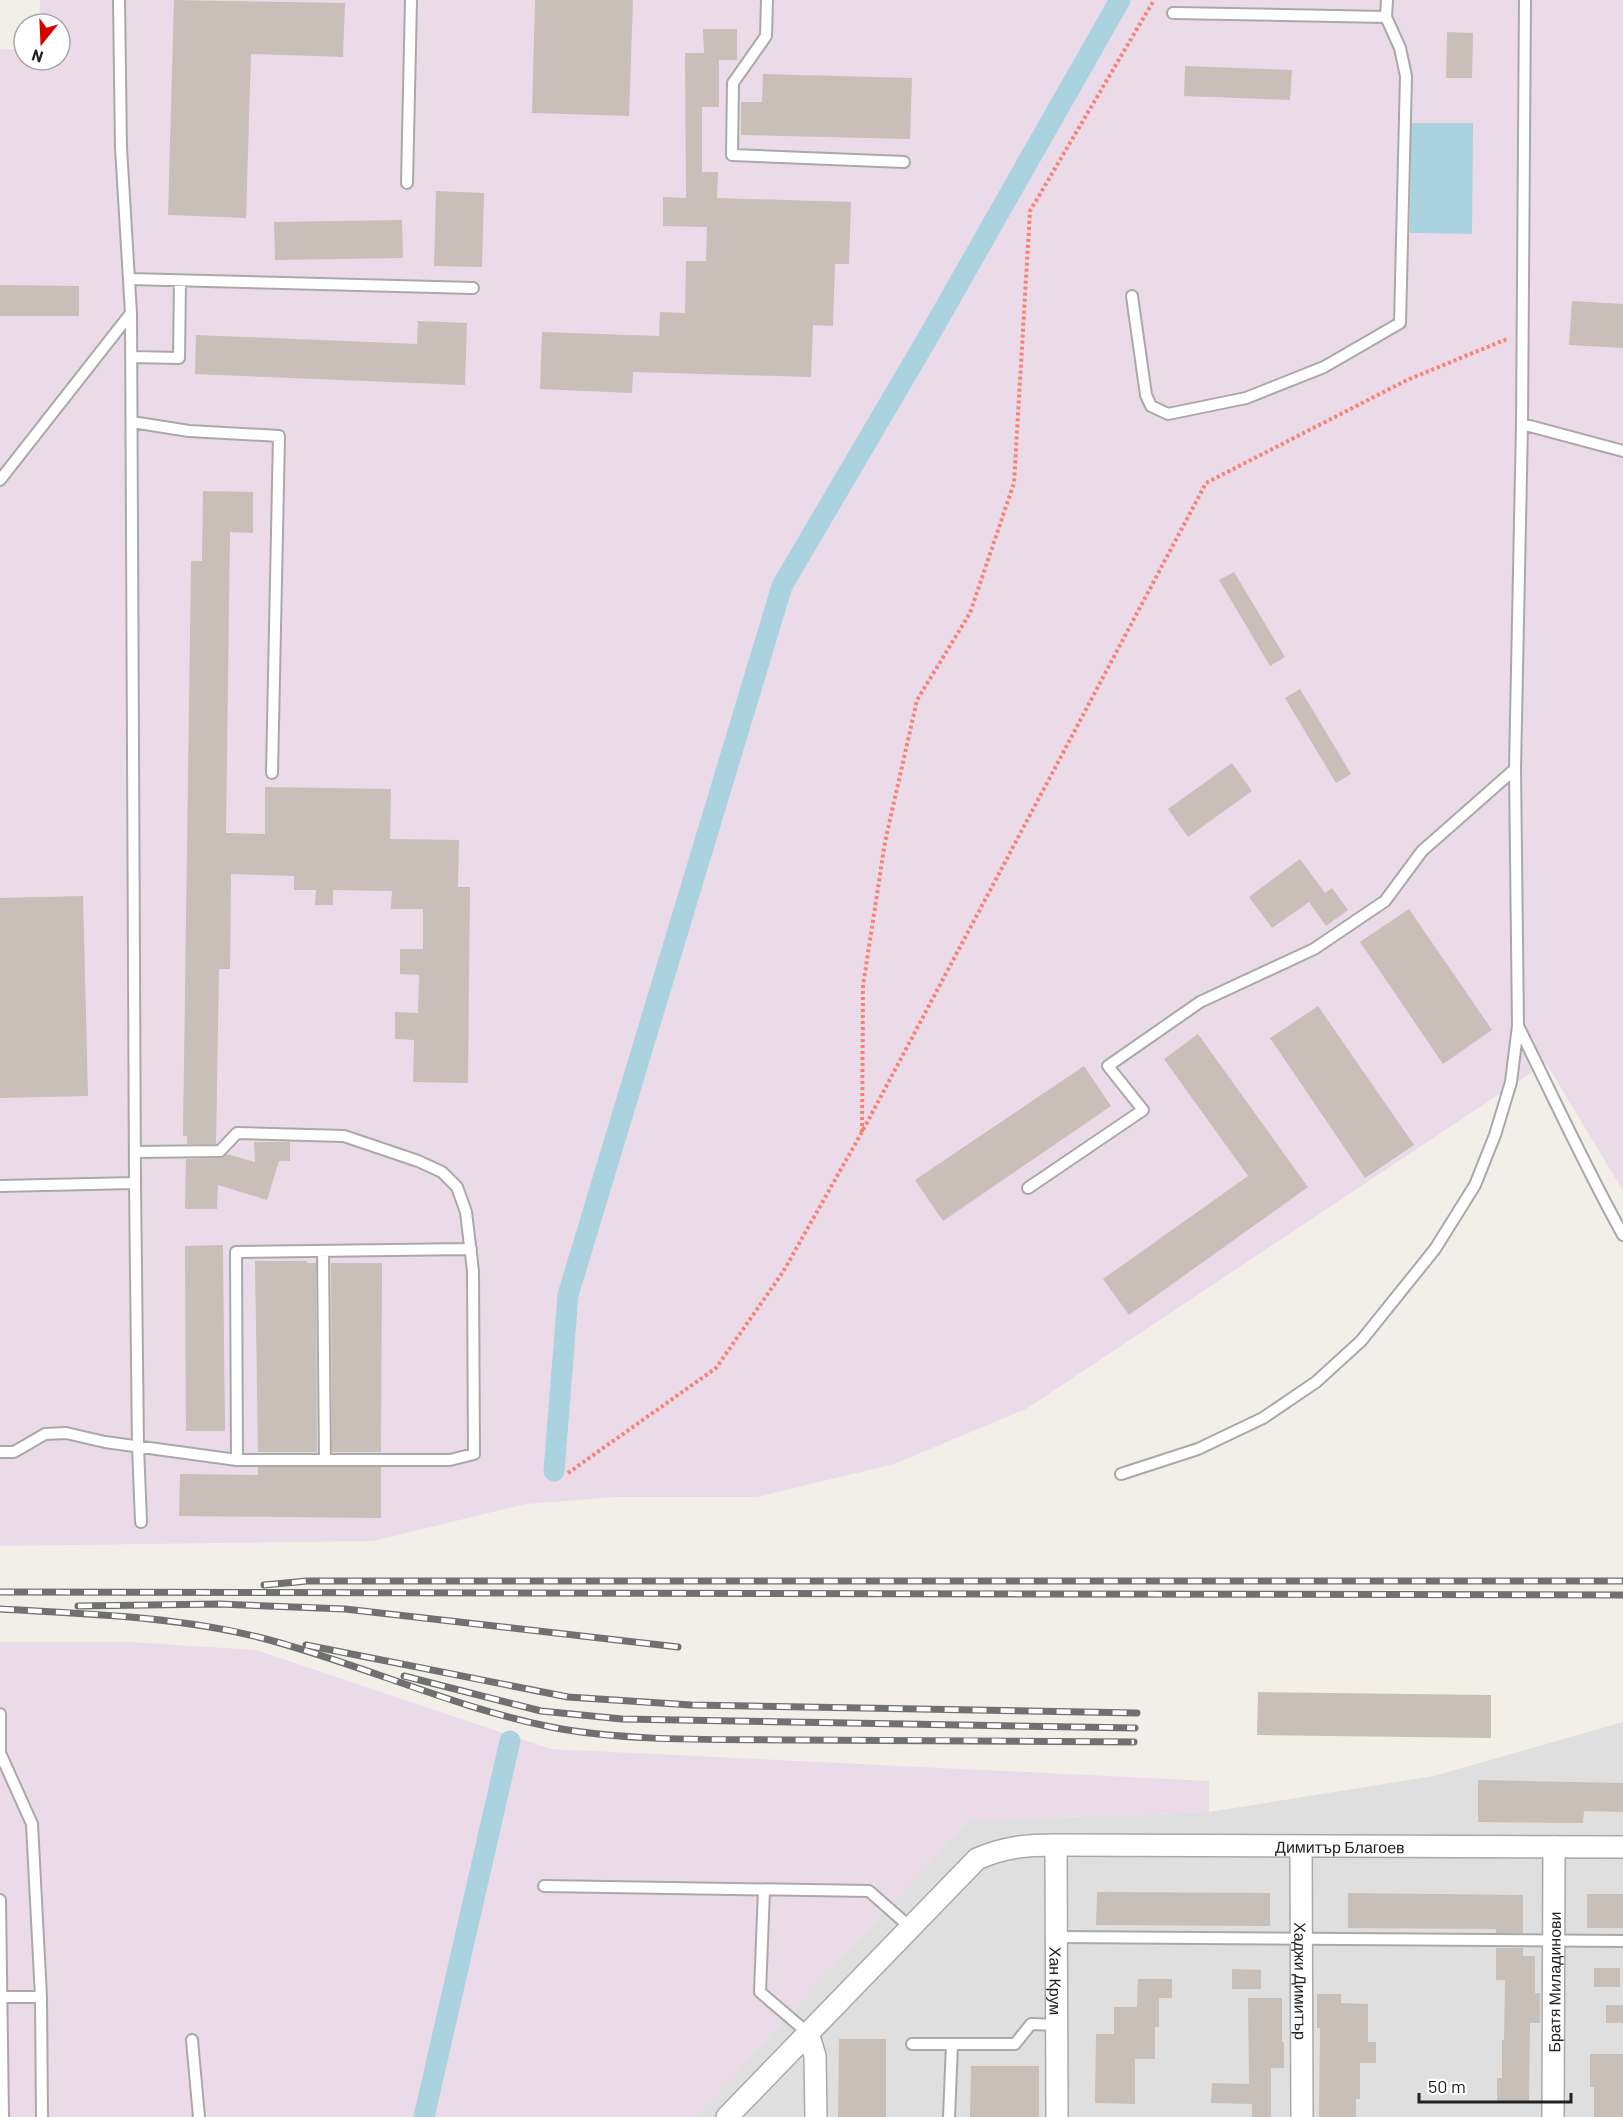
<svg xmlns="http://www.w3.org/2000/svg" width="1623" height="2117" font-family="Barlow,sans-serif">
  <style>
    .residential { fill: #e0dfdf }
    .industrial { fill: #ebdbe8 }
    .water { fill: #aad3df }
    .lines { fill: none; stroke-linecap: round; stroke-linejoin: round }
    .canal { stroke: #aad3df; stroke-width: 21 }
    .building { fill: #c7bfb8 }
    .lane-casing { stroke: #a9a9a9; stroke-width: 14 }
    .street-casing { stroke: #a9a9a9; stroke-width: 24 }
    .path { stroke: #fa8072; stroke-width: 4; stroke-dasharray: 3 3; stroke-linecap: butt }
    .lane { stroke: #fff; stroke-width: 10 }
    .street { stroke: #fff; stroke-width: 21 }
    .rail-casing { stroke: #707070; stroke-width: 7 }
    .rail { stroke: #fff; stroke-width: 4.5; stroke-dasharray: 14; stroke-linecap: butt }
    .labels { text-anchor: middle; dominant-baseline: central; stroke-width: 6; stroke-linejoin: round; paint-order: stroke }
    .street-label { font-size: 16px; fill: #222; stroke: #fff }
  </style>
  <rect width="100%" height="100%" fill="#f2efe9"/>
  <path class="residential" d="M1623 1722V2117H695L969 1820 1209 1812 1434 1776Z"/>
  <path class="industrial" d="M40 0H1623V1191L1546 1063 1026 1409 894 1464 757 1497H615L526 1504 373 1541 0 1546V49L24 50V60H60V24H39Z
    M0 1642H130L256 1650 551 1749 1209 1781V1812L969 1820 695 2117H0Z"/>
  <path class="water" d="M1411 123H1473L1472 234 1410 233Z"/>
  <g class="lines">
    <path class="canal" d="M554 1471 568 1295 782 586 930 334 1120 0
      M424 2117 510 1741"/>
  </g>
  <path class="building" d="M174 0 345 3 343 57 251 54 246 218 168 215Z
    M535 0H633L629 116 532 113Z
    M703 29H737V60H719V107H702V172H718L717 198 851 202 849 264H835L833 326 813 325 811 377 633 372 632 393 540 389 542 332 659 336 660 312 685 313 686 261H706L707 227 663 226V197L686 198 685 53H704Z
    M1447 32 1473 33 1472 78H1446Z
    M1185 66 1292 70 1290 100 1184 96Z
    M763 74 912 78 910 139 741 135V102H762Z
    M436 191 484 193 482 267 434 266Z
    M402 220 403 258 275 260 274 222Z
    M0 285 79 286V316H0Z
    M1572 301 1623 304V348L1569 345Z
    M418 321 467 323 465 385 195 374 196 335 417 344Z
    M203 491 253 492V533L230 532 226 833 265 834V787L391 789 390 839 459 840 458 887H470L468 1083 413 1082 414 1040 395 1039V1012L418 1013 419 975 400 974V949H423V909H391L392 891 333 890V905H315L316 890H294V876L231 874 230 969H219L216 1144H187V1136H183L191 561H202Z
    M1234 572 1285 657 1270 666 1219 580Z
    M1300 689 1351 774 1336 783 1285 698Z
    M1232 763 1252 791 1188 837 1168 809Z
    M1300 859 1325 893 1332 888 1348 910 1326 926 1309 902 1272 928 1249 897Z
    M83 896 88 1096 0 1098V898Z
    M1409 909 1492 1030 1443 1064 1360 942Z
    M1318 1006 1414 1145 1365 1178 1270 1038Z
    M1198 1034 1308 1187 1129 1315 1103 1279 1248 1176 1164 1059Z
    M1084 1066 1111 1106 943 1221 915 1180Z
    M254 1142H290V1161H279L267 1200 218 1185 217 1209H185L186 1159 221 1158 227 1154 255 1162Z
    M223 1245 225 1431H186L185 1246Z
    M255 1261H307V1263H316L317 1452H258Z
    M331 1263H382L381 1452H332Z
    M258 1467H381V1518L179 1516 180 1474 258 1475Z
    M1258 1692 1491 1695V1738L1257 1735Z
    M1478 1780 1623 1783V1812L1584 1811 1583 1823 1478 1822Z
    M1097 1892 1270 1893V1926L1096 1925Z
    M1348 1893 1523 1895V1933H1496V1929L1348 1928Z
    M1587 1894H1623V1928H1587Z
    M1496 1948H1523V1956H1535V1993H1540V2023H1530L1529 2101H1497V2078H1502V2040H1504L1505 1980H1496Z
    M1594 1968H1620V1987H1594Z
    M1232 1969 1261 1970V1989H1232Z
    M1138 1979H1172V1998H1159V2027H1155V2059H1135V2104L1095 2103 1096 2034H1114V2007H1137Z
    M1317 1994H1341V2003L1368 2004V2042H1376V2063H1360V2099H1356V2117H1319L1320 2028H1317Z
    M1248 1998H1282V2042H1284V2068H1271V2117H1252V2104L1211 2103 1212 2083 1249 2084Z
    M1606 2005H1623V2023H1606Z
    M839 2039H886V2117H838Z
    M1590 2054H1623V2117H1594V2087H1590Z
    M971 2066H1039V2117H970Z"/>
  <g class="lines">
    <defs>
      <path id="lane" d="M119 0 121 148 131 313 135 1183 138 1446 141 1522
        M767 0 766 36 733 83 732 155 904 162
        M1173 13 1386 17
        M407 183 411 0
        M129 279 473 288
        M1132 296 1146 395 1151 406 1168 414 1246 398 1324 367 1400 323 1406 76 1400 48 1386 17 1387 0
        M132 357 179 358 180 281
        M132 422 189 431 279 436 272 773
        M1522 424 1623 451
        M0 480 131 313
        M1518 1026C1553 1096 1585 1167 1623 1235
        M0 1186 135 1183
        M1028 1188 1143 1110 1108 1066 1200 1002 1314 949 1385 901 1422 851 1515 769
        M323 1251 325 1460
        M0 1452H14L45 1434 66 1433 105 1442 237 1460H450L474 1454 473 1271 466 1212 457 1187 442 1172 418 1161 344 1136 237 1133 220 1151 135 1152
        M237 1460 236 1252 471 1249
        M1121 1474 1198 1449 1263 1418 1316 1382 1361 1341 1435 1249 1475 1185 1495 1135 1511 1082 1518 1026 1515 769 1522 424 1525 0
        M0 1714V1755
        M1 1755 32 1824 41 1997 42 2117
        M544 1886 869 1891 911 1928
        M764 1890 760 1992 808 2033
        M0 1900 3 2117
        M1057 1937 1623 1941
        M0 1997H41
        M192 2040 199 2117
        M912 2044H1015L1031 2024 1057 2025
        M949 2117 952 2044"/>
      <g id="street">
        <path id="s1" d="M1056 1845 1057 2117"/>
        <path id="s2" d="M1301 1846 1302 2117"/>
        <path d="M808 2033 815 2056 816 2117"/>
        <path id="s3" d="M727 2117 977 1859C1004 1847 1027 1845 1056 1845L1623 1847"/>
        <path id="s4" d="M1553 2117 1554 1847"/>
      </g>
    </defs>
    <use href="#lane" class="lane-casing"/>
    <use href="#street" class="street-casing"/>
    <path class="path" d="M862 1132 863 986 885 842 917 700 970 613 1014 483 1030 211 1154 0
      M568 1473 716 1368 783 1272 862 1132 1206 483 1407 380 1507 339"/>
    <use href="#lane" class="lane"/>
    <use href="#street" class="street"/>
    <defs>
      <path id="rail" d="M264 1585 307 1581H1623
        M0 1592 1623 1595
        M78 1606 219 1604 345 1609 678 1647
        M0 1609C86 1614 174 1616 258 1637 357 1662 451 1707 551 1727 627 1742 716 1739 793 1740 907 1740 1021 1741 1134 1742
        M306 1645 568 1697 691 1705 1137 1713
        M404 1676 541 1711 622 1719 1135 1728"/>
    </defs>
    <use href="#rail" class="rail-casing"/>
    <use href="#rail" class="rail"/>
  </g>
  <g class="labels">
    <g class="street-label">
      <text stroke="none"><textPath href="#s3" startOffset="724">Димитър Благоев</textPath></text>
      <text stroke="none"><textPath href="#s1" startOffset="136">Хан Крум</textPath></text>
      <text stroke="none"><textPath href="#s2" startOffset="135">Хаджи Димитър</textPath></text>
      <text stroke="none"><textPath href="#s4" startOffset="135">Братя Миладинови</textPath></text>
    </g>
  </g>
  <g transform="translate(42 42) rotate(198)"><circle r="28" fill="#ffffff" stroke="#a7a7a7" stroke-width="1.5"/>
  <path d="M0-4.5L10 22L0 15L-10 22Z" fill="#d40000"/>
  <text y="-9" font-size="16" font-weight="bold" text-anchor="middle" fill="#222222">N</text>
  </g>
  <path d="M1419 2093v9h152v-9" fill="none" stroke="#222222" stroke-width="3"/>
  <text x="1428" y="2093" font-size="18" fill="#222222" stroke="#ffffff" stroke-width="4.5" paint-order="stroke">50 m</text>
</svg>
